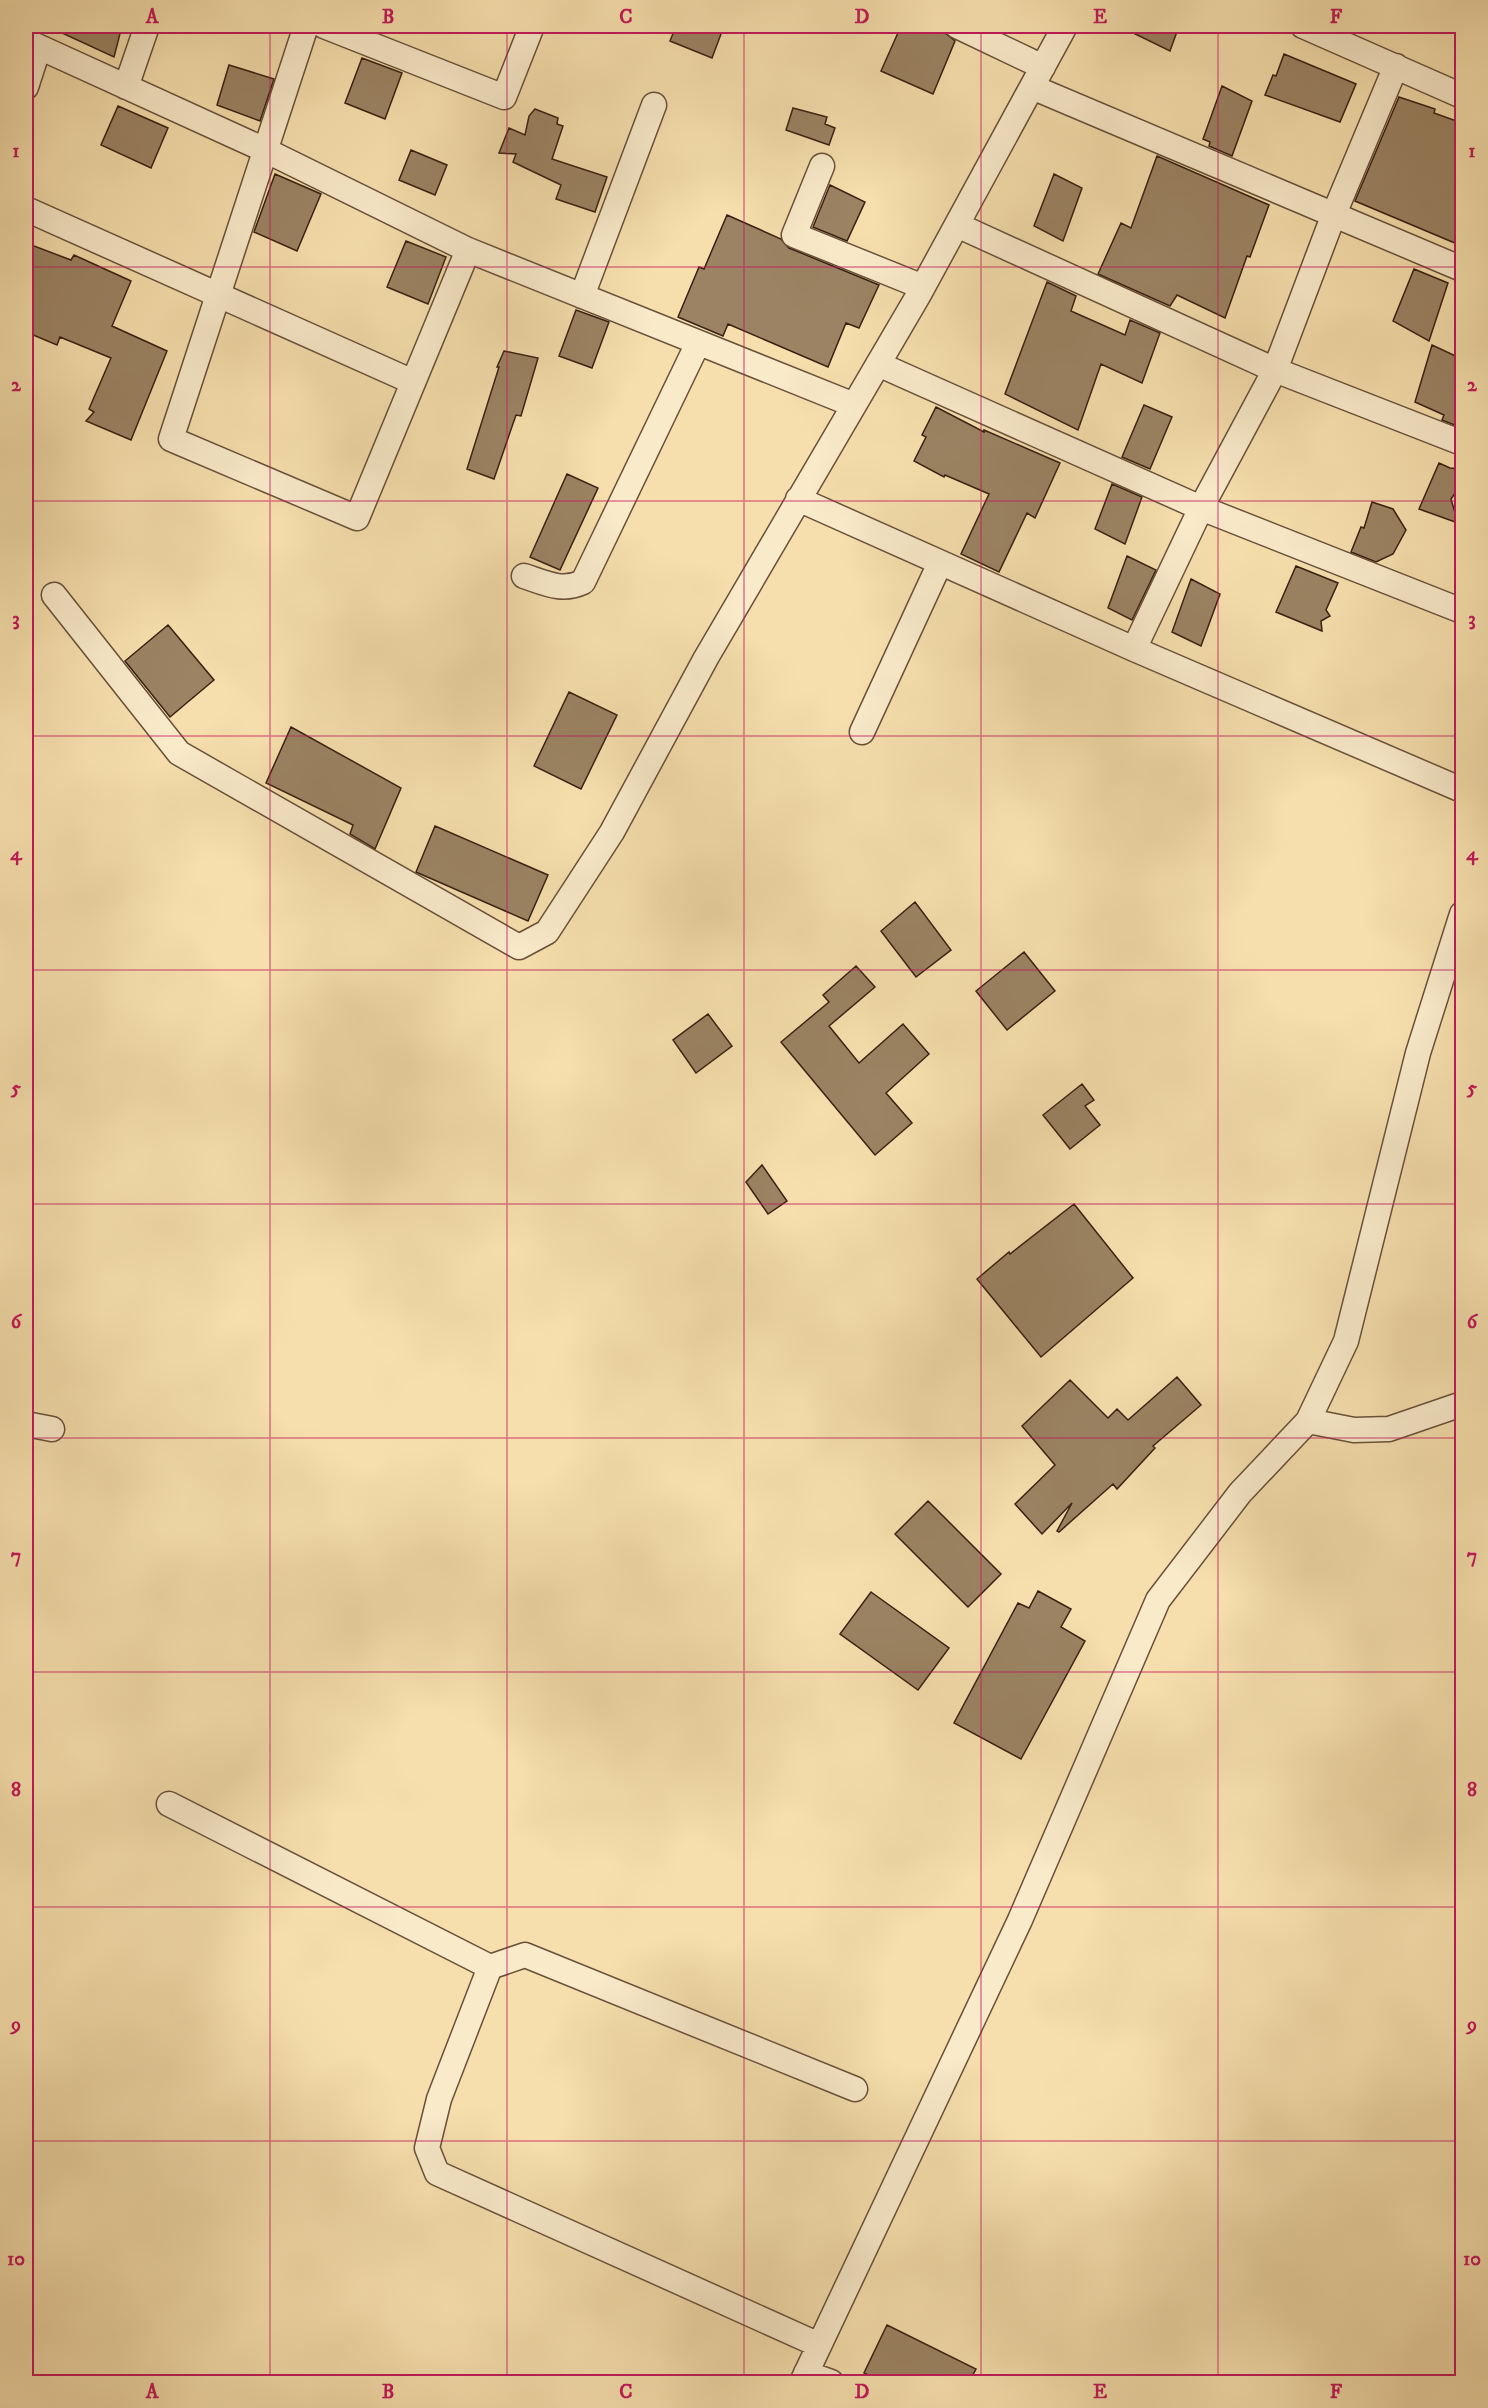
<svg xmlns="http://www.w3.org/2000/svg" width="1488" height="2408" font-family="'IM FELL DW Pica',serif">
  <style>
    .building { fill: #9b8363; stroke: #392013; stroke-width: 1.5 }
    .lines { fill: none; stroke-linecap: round; stroke-linejoin: round }
    .minor-casing { stroke: #68503a; stroke-width: 27 }
    .minor { stroke: #f9eaca; stroke-width: 24 }
    .grid { fill: none; stroke: #c2185b; stroke-width: 1.5; stroke-opacity: 0.55 }
    .neatline { fill: none; stroke: #c2185b; stroke-width: 2 }
    .grid-label { font-size: 20px; text-anchor: middle; font-weight: bold; fill: #c2185b }
  </style>
  <rect width="100%" height="100%" fill="#f6dfad"/>
  <filter id="stains"><feTurbulence type="fractalNoise" baseFrequency=".00333" numOctaves="4"/><feColorMatrix values="0 0 0 0 .2 0 0 0 0 .09 0 0 0 0 .02 0 0 0 .5 -.17"/></filter>
  <radialGradient id="worn" r=".72"><stop offset=".6" stop-color="#630" stop-opacity="0"/><stop offset="1" stop-color="#630" stop-opacity=".3"/></radialGradient>
  <path class="building" d="M47 26H122L114 57Z
    M676 26H724L712 58 670 41Z
    M901 26H928L945 33 955 41 933 94 881 71Z
    M1119 26H1179L1170 51Z
    M1284 54 1356 84 1340 122 1265 95 1273 75 1276 76Z
    M362 58 402 73 385 119 345 103Z
    M229 65 274 79 260 121 217 105Z
    M1222 86 1252 101 1232 156 1209 146 1210 142 1203 139Z
    M1399 97 1435 109 1434 113 1462 123V246L1355 201Z
    M118 106 168 128 151 168 101 145Z
    M793 108 827 117 825 124 835 128 829 145 786 130Z
    M535 109 558 118 557 124 563 126 552 159 607 177 595 212 556 199 561 185 513 162 516 154 499 153 509 128 525 135 529 116Z
    M411 150 447 165 435 195 399 180Z
    M1157 156 1269 205 1250 257 1247 256 1225 318 1177 295 1170 306 1098 274 1121 223 1131 228Z
    M275 174 321 194 297 251 254 232Z
    M1054 174 1082 188 1063 241 1034 226Z
    M830 185 865 202 847 241 813 227Z
    M727 215 781 239 789 248 879 285 859 328 846 323 828 367 728 324 723 336 678 317 699 267 704 269Z
    M406 241 446 257 428 304 387 287Z
    M26 243 71 260 74 255 131 281 112 326 167 351 131 440 86 421 94 412 89 409 111 358 60 337 57 345 26 332Z
    M1414 269 1448 283 1429 341 1393 321Z
    M1047 282 1076 296 1071 311 1125 335 1130 320 1160 333 1142 383 1101 364 1078 430 1005 394Z
    M576 310 609 322 592 368 559 356Z
    M1432 345 1462 359V428L1442 420 1444 415 1415 402Z
    M504 351 538 358 521 416 516 415 494 479 467 469 499 367H497Z
    M1144 405 1172 417 1150 469 1122 457Z
    M936 407 984 432V430L1060 463 1035 518 1027 513 999 572 961 554 989 494 945 475 944 477 914 461 926 437 922 435Z
    M1439 463 1450 468 1462 469V483L1451 499 1458 523 1419 509Z
    M567 474 598 488 560 570 530 557Z
    M1112 484 1142 497 1125 544 1095 529Z
    M1372 502 1393 509 1406 530 1393 554 1376 562 1351 552 1361 527 1364 528Z
    M1127 556 1156 570 1132 620 1108 608Z
    M1296 566 1338 583 1326 610 1330 616 1321 621 1322 631 1276 612Z
    M1191 579 1220 594 1201 646 1172 632Z
    M168 625 214 680 170 717 125 661Z
    M569 692 617 715 581 789 534 766Z
    M291 727 401 788 375 849 350 834 353 825 266 783Z
    M435 826 548 875 528 921 416 872Z
    M915 902 951 950 916 977 881 931Z
    M1024 952 1055 991 1007 1030 976 991Z
    M856 966 875 987 829 1026 859 1063 903 1024 929 1054 886 1093 912 1123 875 1155 781 1042 829 1002 823 995Z
    M708 1014 732 1046 696 1073 673 1040Z
    M1082 1084 1094 1100 1085 1106 1100 1125 1070 1149 1043 1115Z
    M762 1165 787 1201 768 1214 746 1182Z
    M1074 1204 1133 1278 1041 1357 977 1279 1009 1252 1010 1254Z
    M1177 1377 1201 1405 1153 1446 1155 1448 1117 1489 1113 1484 1059 1532 1057 1531 1072 1503 1042 1534 1015 1504 1055 1465 1022 1426 1070 1380 1108 1418 1117 1409 1128 1420Z
    M928 1501 1001 1574 968 1607 895 1534Z
    M1038 1591 1071 1609 1061 1627 1085 1641 1021 1759 954 1723 1018 1603 1029 1608Z
    M871 1592 949 1648 918 1690 840 1634Z
    M887 2325 976 2369 969 2382H884L864 2373Z"/>
  <g class="lines">
    <defs>
      <path id="minor" d="M306 26 171 439 357 518 468 250
        M324 26 504 97 532 26
        M957 26 1043 67
        M1303 26 1462 96
        M26 41 265 150 468 250 854 405
        M26 87 39 47
        M126 87 147 26
        M1032 87 1462 269
        M822 166 794 235 923 287
        M26 209 413 382
        M957 225 1275 370 1462 443
        M582 296 654 105
        M878 364 1201 508 1462 611
        M798 499 1134 649 1462 790
        M524 576C545 583 562 592 583 582L698 343
        M54 595 179 753 519 947 547 932 612 832 706 658 918 296 1065 26
        M1134 649 1201 508 1275 370 1334 214 1396 66
        M862 732 940 563
        M1308 1421 1354 1430 1389 1429 1462 1404
        M26 1424 52 1429
        M169 1804 490 1967 439 2099 427 2148 437 2173 819 2345
        M490 1967 525 1955 855 2089
        M806 2373 831 2382
        M802 2382 1020 1920 1158 1600 1240 1493 1308 1421 1346 1341 1418 1053 1462 914"/>
    </defs>
    <use href="#minor" class="minor-casing"/>
    <use href="#minor" class="minor"/>
  </g>
  <path class="grid" d="M270 26V2382M507 26V2382M744 26V2382M981 26V2382M1218 26V2382M26 267H1462M26 501H1462M26 736H1462M26 970H1462M26 1204H1462M26 1438H1462M26 1672H1462M26 1907H1462M26 2141H1462"/>
  <rect width="1488" height="2408" fill="none" stroke="#f6dfad" stroke-width="66"/>
  <rect x="33" y="33" width="1422" height="2342" class="neatline"/>
  <g class="grid-label">
    <text x="152" y="23">A</text>
    <text x="388" y="23">B</text>
    <text x="626" y="23">C</text>
    <text x="862" y="23">D</text>
    <text x="1100" y="23">E</text>
    <text x="1336" y="23">F</text>
    <text x="16" y="157">1</text>
    <text x="1472" y="157">1</text>
    <text x="16" y="391">2</text>
    <text x="1472" y="391">2</text>
    <text x="16" y="625">3</text>
    <text x="1472" y="625">3</text>
    <text x="16" y="860">4</text>
    <text x="1472" y="860">4</text>
    <text x="16" y="1094">5</text>
    <text x="1472" y="1094">5</text>
    <text x="16" y="1328">6</text>
    <text x="1472" y="1328">6</text>
    <text x="16" y="1562">7</text>
    <text x="1472" y="1562">7</text>
    <text x="16" y="1796">8</text>
    <text x="1472" y="1796">8</text>
    <text x="16" y="2031">9</text>
    <text x="1472" y="2031">9</text>
    <text x="16" y="2265">10</text>
    <text x="1472" y="2265">10</text>
    <text x="152" y="2398">A</text>
    <text x="388" y="2398">B</text>
    <text x="626" y="2398">C</text>
    <text x="862" y="2398">D</text>
    <text x="1100" y="2398">E</text>
    <text x="1336" y="2398">F</text>
  </g>
  <rect width="100%" height="100%" filter="url(#stains)"/>
  <rect width="100%" height="100%" fill="url(#worn)"/>
</svg>
